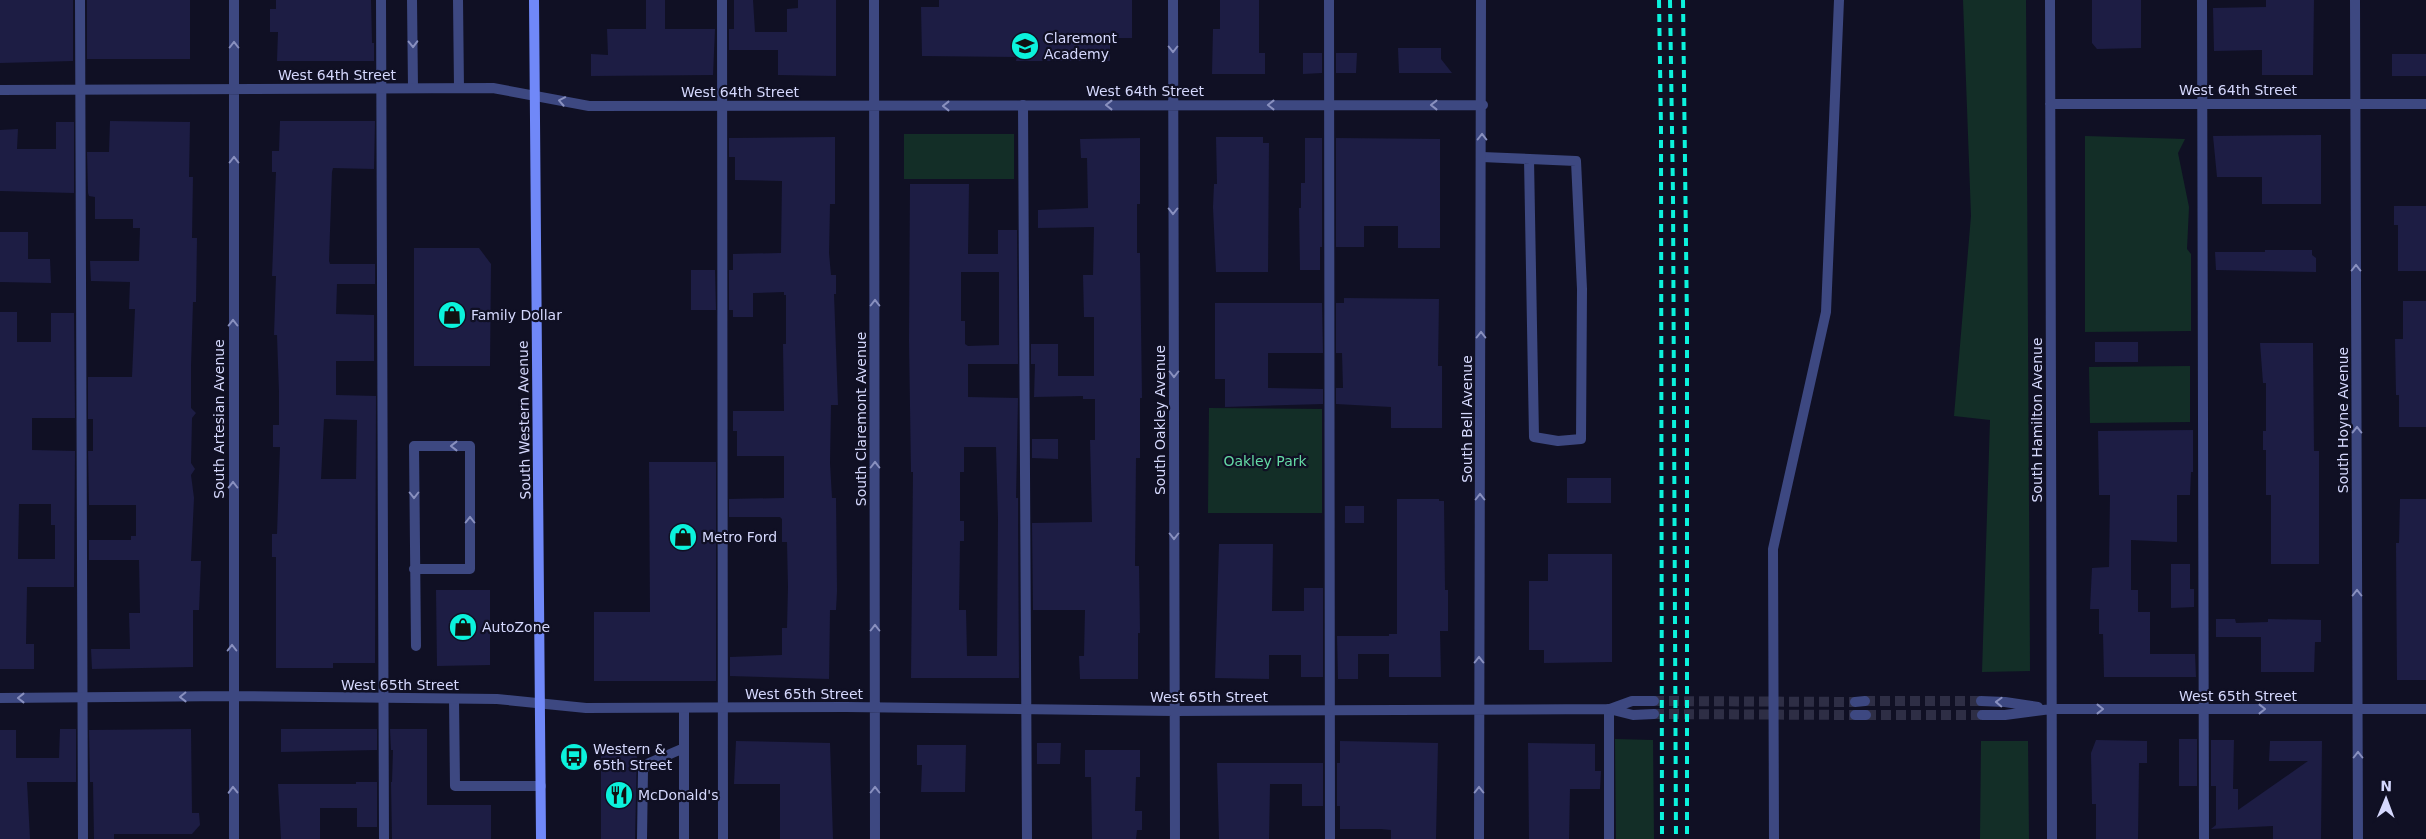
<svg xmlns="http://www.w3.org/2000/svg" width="2426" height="839" font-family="'DejaVu Sans',sans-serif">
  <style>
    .green { fill: #132e27 }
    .building { fill: #1d1d44; fill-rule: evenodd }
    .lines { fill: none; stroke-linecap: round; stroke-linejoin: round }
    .minor-tunnel { stroke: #2e2e45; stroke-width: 10; stroke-dasharray: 10 5; stroke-linecap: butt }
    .service { stroke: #3d4881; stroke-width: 10 }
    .minor { stroke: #3d4881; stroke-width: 10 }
    .secondary { stroke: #7088f8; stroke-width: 10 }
    .rail { stroke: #0bf2dc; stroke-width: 4; stroke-dasharray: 8 6; stroke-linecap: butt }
    .oneway { stroke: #8990bf }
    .labels { text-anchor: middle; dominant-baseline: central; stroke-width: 4.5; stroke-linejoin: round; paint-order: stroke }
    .poi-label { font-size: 14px; fill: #d5d8fd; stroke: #101024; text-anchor: start }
    .street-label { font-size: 14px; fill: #d5d8fd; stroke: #101024 }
    .park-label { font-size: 14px; fill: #64daa5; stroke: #101024 }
  </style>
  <rect width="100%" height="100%" fill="#101024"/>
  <path class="green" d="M1963 0H2026L2030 671 1982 672 1990 420 1954 416 1971 216Z
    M904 134H1014V179H904Z
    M2085 136 2185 139 2178 153 2189 207 2187 249 2191 254V331L2085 332Z
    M2190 366V422L2090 423 2089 367Z
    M1209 408 1322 409V513H1208Z
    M1615 739 1653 740 1654 839H1616Z
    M1981 741H2028L2029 839H1980Z"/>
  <path class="building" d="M0 0H73V61L0 63Z
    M87 0H190V59H87Z
    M276 0H371L372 43H374V61H277L278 32H270V9H276Z
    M646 0H665V29H715L713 75 591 76V54L608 55 607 29H646Z
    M734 0H753L755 32H787V9L798 8V0H836V76L778 75V50H729V29H734Z
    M939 0H1132V38H1110V61H1016L1017 57 922 56 921 7H939Z
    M1220 0H1259V53H1265V74H1212L1213 29H1220Z
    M2092 0H2141V48L2097 49 2092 43Z
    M2266 0H2314L2313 75H2262V50L2214 51 2213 8 2266 7Z
    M1398 48H1441V59L1452 73H1399Z
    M1303 53H1322V73L1303 74Z
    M1336 53H1357L1356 73H1336Z
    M2392 54H2426V76H2392Z
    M110 121 190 122 189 177H193L192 238H197L196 302H193L191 366V408L196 413 192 418 191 463 195 469 191 475 194 498 191 561H201L199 610H193V667L92 669 91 649H130L129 613H140L139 560H89V540H131V536H136V505H89L88 451H93V419H88V377H132L135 309H129L130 282 91 281 90 261H139L140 228H133V219H95V197L89 196 88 193 87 152H109Z
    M280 121H375L374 169 333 168 332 172 329 261 330 264H375V284H337L336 314 374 315V361H336V395L376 396 375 663H333V668H276V557H272V534H277L280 447H273V425H279V392L277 335H274L276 276H272L276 172H272V151H279ZM324 419 357 420 356 479H321Z
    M56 122H74V193L0 191V130L18 129 17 149H56Z
    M2321 135V204H2262V177H2217L2213 136Z
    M835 137V204H830L829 253 831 275H836V294H834L838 405H831L830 463 832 498H836L837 591 836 610H830L829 679 730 676V657L782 655V628H787L788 587 787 542H782V519L780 517H729V499L784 498V456H737V431H733V411H784L783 344H786V295H784V292L753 293V317H733V310H729V270H733V254L781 253 782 181 735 180V157H729V138Z
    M1216 137H1263V143H1269L1268 272H1216L1213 207 1214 184H1217Z
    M1140 138V204H1137V253H1140L1142 398H1140V458H1136L1135 566H1139L1140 633H1138V679H1080L1079 656H1084L1085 610H1033L1032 523 1092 522 1090 440H1095V399H1083V396L1034 397 1035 364H1031V344H1058V376H1094V317H1084L1083 275H1093L1094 227 1038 228V210L1088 208 1087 158H1081L1080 139Z
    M1305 138H1322V247H1320V270H1300L1299 208H1301V183H1305Z
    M1336 138 1440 139V248H1398V226H1364V247H1336Z
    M910 184H969L968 254H998V230H1017L1018 364H968V397L1018 398 1016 498H1018V523L1019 678H911L913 472H911L909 341ZM961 272H999V345L968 346 965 344V321H961ZM964 447H996L998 518 997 656H967L966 610H959L960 541H964V521H960V472H964Z
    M2394 206H2426V271H2398V225H2394Z
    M0 232H28V259H50L51 283 0 282Z
    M414 248H479L491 264 490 366H414Z
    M2265 250H2312V255L2316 258V272L2216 270 2215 252H2265Z
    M691 270H715L716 310H691Z
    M1344 298 1439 299 1438 366H1442V428H1391V407L1336 404V388H1343L1342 353H1336V303H1344Z
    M2403 301H2426V427H2399V395H2396L2395 339H2403Z
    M1215 303H1322L1323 353H1268V388L1323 389V404L1225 407V379H1215Z
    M0 312H17V342H51V313H74L75 418H32V450L75 451 74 587H27L26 644H34V669H0ZM19 504H51V525H55V559H18Z
    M2095 342H2138V362H2095Z
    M2260 343H2313L2314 451H2319V564H2271V495H2266V450H2263V431H2266V383H2263Z
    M2193 430V472H2191L2190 495H2177V542L2131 540V590H2138V612H2150V654H2195L2196 677H2104L2103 634H2099V609H2090L2092 568 2109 567 2110 495H2099L2098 431Z
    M1032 439H1058V459L1032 458Z
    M649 462H716V681H594V612H650Z
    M1567 478H1611V503H1567Z
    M1397 499H1439V501H1444L1445 590H1448V631H1440L1441 677H1389V654H1358V679H1338L1337 636H1389V634H1397Z
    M2400 499H2426V680H2397L2396 543H2399Z
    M1345 506H1364V523H1345Z
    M1219 544H1273L1272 611H1304V588H1323V677H1301V655H1269V679L1215 678Z
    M1548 554H1612V662L1544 663V650H1529V581H1548Z
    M2171 564H2190V589H2194V607L2171 608Z
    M436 590H490V665L437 666Z
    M2216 619H2235L2236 623 2268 622V619L2321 620V642H2315L2314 672H2261V637H2216Z
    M60 729H76V782H27L30 839H0V730H16V758H59Z
    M191 729 192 813H199L200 825 192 834H114V839H94L93 782H90L89 730Z
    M281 729H377V750L281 752Z
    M390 729H427V805H491V839H392L391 782H392L393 750H391Z
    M2179 739H2197V786H2179Z
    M2096 740 2147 741V763H2139L2138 839H2096V804H2092L2091 753Z
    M2211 740H2234L2233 789H2238V810L2308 761H2269L2270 741H2322L2321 839H2273V826L2211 829 2216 825V786H2211Z
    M736 741 830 743 833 839H780V784H734Z
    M1340 741 1438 743 1436 839H1391V830L1381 829H1340V806H1337V763H1340Z
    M1037 743H1061L1060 764H1037Z
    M1528 743 1595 744V771H1601L1600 789H1570L1569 839H1529Z
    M917 745H966L965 792H921L922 765H917Z
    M1085 750H1140V777H1136L1135 811H1142V830H1137L1136 839H1092L1091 777H1085Z
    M601 751H637L635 839H601Z
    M1217 763H1323V806H1302V784H1270L1269 839H1219Z
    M356 782H377V827H357V808H320V839H281L278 784H356Z"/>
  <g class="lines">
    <path class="minor-tunnel" d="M1654 701 1855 702
      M1865 701H1981
      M1654 714 1855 715
      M1866 715H1982"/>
    <path class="service" d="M80 0 83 839
      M381 0 384 839
      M412 0 413 88
      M458 0 459 88
      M722 0 723 839
      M1329 0 1330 839
      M2202 0 2204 839
      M1023 105 1027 839
      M1482 157 1576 161 1582 289 1581 439 1558 441 1534 437 1529 159
      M414 569H470V446H414L416 646
      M454 699 455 786H541
      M684 708V839
      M1609 709V839
      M642 839 643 770 649 763 684 748
      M1774 839 1773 549 1826 312 1839 0"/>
    <path class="minor" d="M874 0 875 839
      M1173 0 1175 839
      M2050 0 2052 839
      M2355 0 2358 839
      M0 90 493 88 589 106 1483 105
      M2050 104H2426
      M0 698 232 696 497 699 586 708 846 707 1174 711 1609 709 1633 715 1654 714
      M1981 701 2005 702 2038 707
      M1855 702 1865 701
      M1610 709 1632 701H1654
      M1855 715H1866
      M1982 715H2005L2051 709H2426
      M234 839V0
      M1479 839 1481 0"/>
    <path class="secondary" d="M534 0 541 839"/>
    <path class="rail" d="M1659 0 1661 129 1662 839
      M1670 0 1673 195 1676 839
      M1683 0 1687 325V839"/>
  </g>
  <defs><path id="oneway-chevron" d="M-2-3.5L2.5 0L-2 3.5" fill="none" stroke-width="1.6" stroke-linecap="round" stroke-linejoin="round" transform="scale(1.25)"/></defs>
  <g class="oneway">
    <use href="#oneway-chevron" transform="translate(413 44) rotate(89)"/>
    <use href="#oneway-chevron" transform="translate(234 45) rotate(-90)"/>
    <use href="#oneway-chevron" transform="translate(1173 49) rotate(90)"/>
    <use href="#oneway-chevron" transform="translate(562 101) rotate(-169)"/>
    <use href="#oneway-chevron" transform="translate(1109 105) rotate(180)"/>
    <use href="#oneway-chevron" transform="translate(1271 105) rotate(180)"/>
    <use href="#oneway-chevron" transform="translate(1434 105) rotate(-180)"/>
    <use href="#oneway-chevron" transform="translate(946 106) rotate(180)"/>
    <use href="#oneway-chevron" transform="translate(1482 137) rotate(-90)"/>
    <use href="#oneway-chevron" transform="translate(234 160) rotate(-90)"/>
    <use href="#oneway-chevron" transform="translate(1173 211) rotate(90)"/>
    <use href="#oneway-chevron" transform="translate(2356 268) rotate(-90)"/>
    <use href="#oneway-chevron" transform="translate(875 303) rotate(-90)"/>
    <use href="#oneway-chevron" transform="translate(233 323) rotate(-90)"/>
    <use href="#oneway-chevron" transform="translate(1481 335) rotate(-90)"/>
    <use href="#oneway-chevron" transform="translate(1174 374) rotate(90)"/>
    <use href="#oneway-chevron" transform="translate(2357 430) rotate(-90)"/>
    <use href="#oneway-chevron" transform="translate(454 446) rotate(180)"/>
    <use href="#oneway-chevron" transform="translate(875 465) rotate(-90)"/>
    <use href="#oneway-chevron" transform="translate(233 485) rotate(-90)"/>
    <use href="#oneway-chevron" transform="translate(414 495) rotate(90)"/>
    <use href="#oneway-chevron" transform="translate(1480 497) rotate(-90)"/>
    <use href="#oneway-chevron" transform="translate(470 520) rotate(-90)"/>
    <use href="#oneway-chevron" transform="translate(1174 536) rotate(90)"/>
    <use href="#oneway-chevron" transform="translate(2357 593) rotate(-90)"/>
    <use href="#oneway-chevron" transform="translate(875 628) rotate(-90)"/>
    <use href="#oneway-chevron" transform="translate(232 648) rotate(-90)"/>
    <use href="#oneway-chevron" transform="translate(1479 660) rotate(-90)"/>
    <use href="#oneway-chevron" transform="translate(183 697) rotate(179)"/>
    <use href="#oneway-chevron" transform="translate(21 698) rotate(-180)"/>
    <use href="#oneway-chevron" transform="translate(1999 702) rotate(-178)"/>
    <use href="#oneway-chevron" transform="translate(2100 709)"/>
    <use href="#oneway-chevron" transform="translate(2262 709)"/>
    <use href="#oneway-chevron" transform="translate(2358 755) rotate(-90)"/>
    <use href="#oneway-chevron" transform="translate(233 790) rotate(-91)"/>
    <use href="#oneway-chevron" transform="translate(875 790) rotate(-90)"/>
    <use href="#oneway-chevron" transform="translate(1479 790) rotate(-90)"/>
  </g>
  <defs>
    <symbol id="school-disc" viewBox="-11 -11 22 22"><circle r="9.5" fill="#0bf2dc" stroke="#101024"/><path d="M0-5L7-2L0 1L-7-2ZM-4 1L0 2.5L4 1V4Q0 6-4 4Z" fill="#111"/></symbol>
    <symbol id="shop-disc" viewBox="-11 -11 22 22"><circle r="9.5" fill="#0bf2dc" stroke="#101024"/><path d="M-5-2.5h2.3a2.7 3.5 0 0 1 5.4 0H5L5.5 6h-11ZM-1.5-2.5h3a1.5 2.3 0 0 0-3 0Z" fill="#111"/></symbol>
    <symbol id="bus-disc" viewBox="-11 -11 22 22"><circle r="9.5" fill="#0bf2dc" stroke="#101024"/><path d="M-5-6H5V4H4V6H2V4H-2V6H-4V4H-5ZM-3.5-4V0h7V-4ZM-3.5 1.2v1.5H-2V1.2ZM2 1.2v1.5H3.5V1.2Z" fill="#111"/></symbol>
    <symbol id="restaurant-disc" viewBox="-11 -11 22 22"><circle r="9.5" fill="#0bf2dc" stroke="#101024"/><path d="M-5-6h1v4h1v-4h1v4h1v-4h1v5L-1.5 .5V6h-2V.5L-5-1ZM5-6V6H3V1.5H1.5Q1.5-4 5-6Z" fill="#111"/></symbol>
  </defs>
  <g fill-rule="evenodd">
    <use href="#school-disc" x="1009" y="30" width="32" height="32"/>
    <use href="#shop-disc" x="436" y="299" width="32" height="32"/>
    <use href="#shop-disc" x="667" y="521" width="32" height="32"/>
    <use href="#shop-disc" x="447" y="611" width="32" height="32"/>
    <use href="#bus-disc" x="558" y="741" width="32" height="32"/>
    <use href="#restaurant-disc" x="603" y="779" width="32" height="32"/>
  </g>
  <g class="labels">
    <g class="poi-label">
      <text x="1044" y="38">Claremont<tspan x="1044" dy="16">Academy</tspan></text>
      <text x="471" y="315">Family Dollar</text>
      <text x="702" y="537">Metro Ford</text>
      <text x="482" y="627">AutoZone</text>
      <text x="593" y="749">Western &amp;<tspan x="593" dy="16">65th Street</tspan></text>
      <text x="638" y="795">McDonald's</text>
    </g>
    <g class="street-label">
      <text x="337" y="75">West 64th Street</text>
      <text x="2238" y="90">West 64th Street</text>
      <text x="1145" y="91">West 64th Street</text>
      <text x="740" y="92">West 64th Street</text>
      <text transform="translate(219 419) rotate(-90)">South Artesian Avenue</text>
      <text transform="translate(861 419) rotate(-90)">South Claremont Avenue</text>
      <text transform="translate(1467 419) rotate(-90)">South Bell Avenue</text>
      <text transform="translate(524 420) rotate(-91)">South Western Avenue</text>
      <text transform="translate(1160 420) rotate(-90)">South Oakley Avenue</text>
      <text transform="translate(2037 420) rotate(-90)">South Hamilton Avenue</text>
      <text transform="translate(2343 420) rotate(-90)">South Hoyne Avenue</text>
      <text x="400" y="685">West 65th Street</text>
      <text x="804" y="694">West 65th Street</text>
      <text x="2238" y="696">West 65th Street</text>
      <text x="1209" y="697">West 65th Street</text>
    </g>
    <g class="park-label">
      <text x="1265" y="461">Oakley Park</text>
    </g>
  </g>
  <g transform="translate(2386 799) rotate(1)" stroke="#101024" stroke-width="4" paint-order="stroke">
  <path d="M0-4L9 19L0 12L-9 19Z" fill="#d5d8fd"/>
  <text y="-8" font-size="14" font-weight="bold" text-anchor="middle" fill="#d5d8fd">N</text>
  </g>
</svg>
